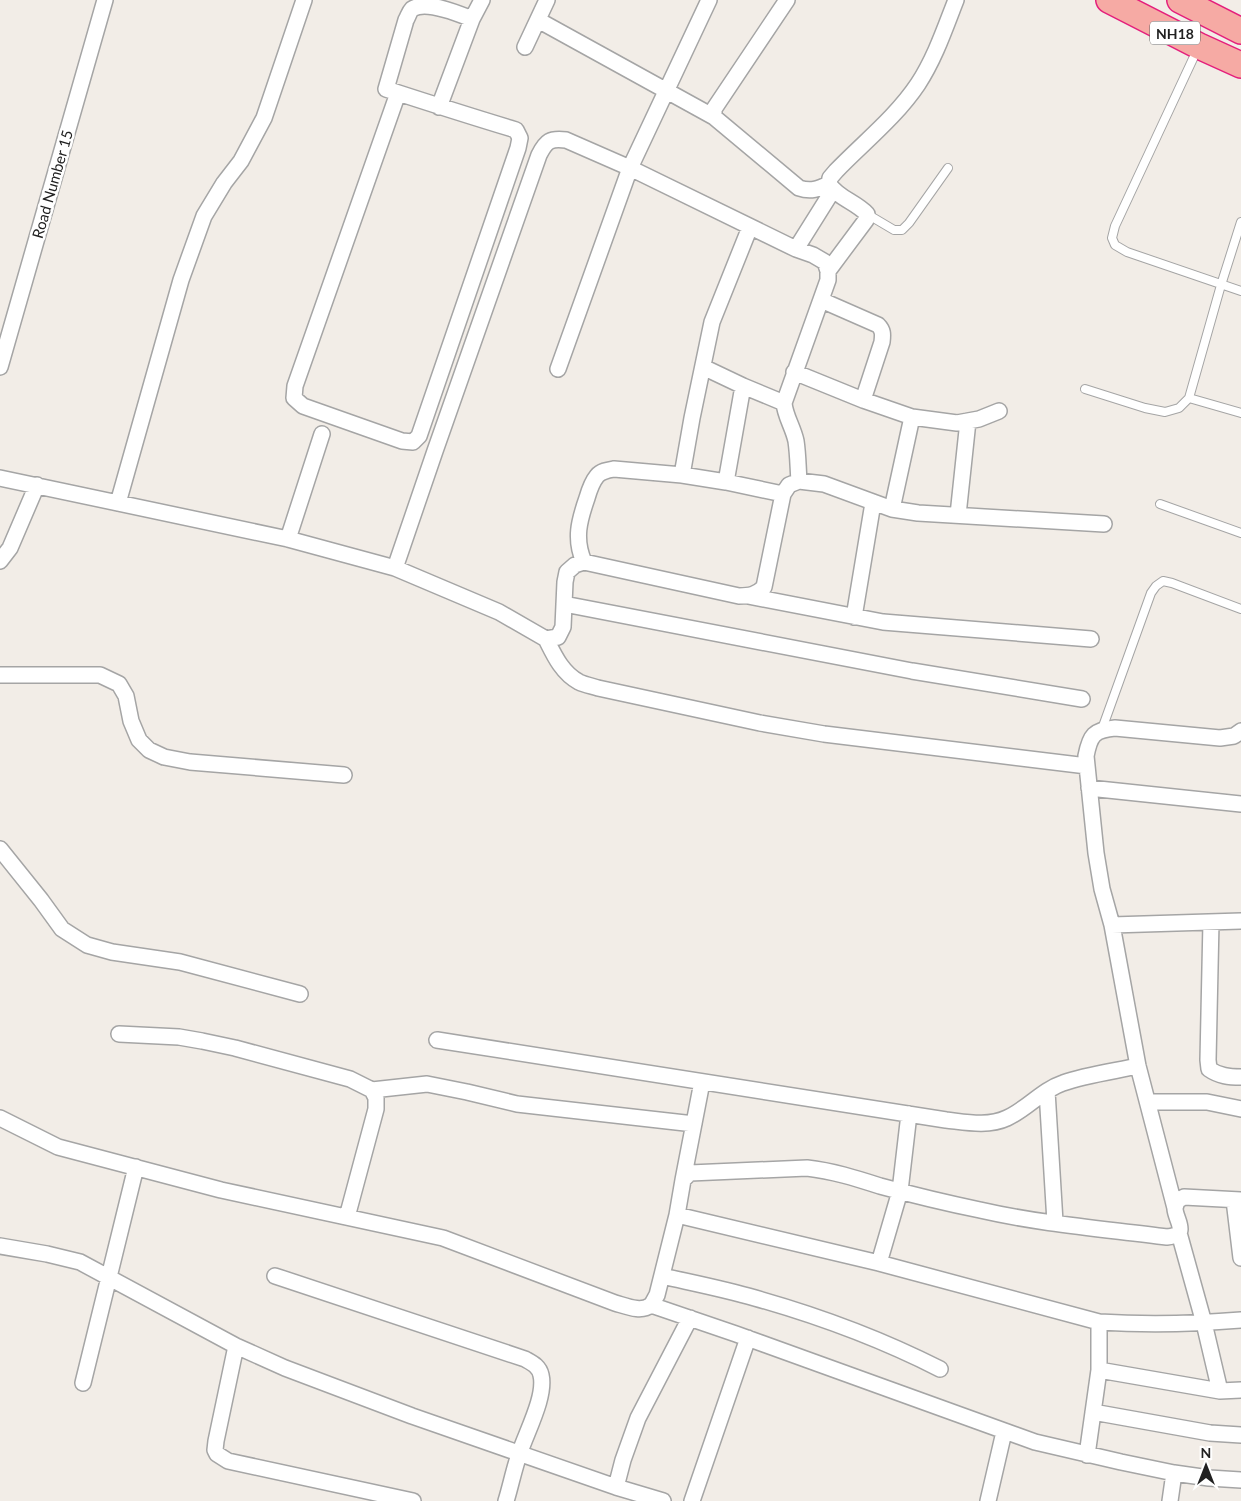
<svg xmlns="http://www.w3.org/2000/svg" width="1241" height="1501" font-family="Lato,sans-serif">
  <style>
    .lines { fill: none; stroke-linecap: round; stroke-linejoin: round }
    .service-casing { stroke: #a5a5a5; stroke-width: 10 }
    .minor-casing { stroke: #a5a5a5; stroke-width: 18 }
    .trunk-casing { stroke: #e41f7c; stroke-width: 28 }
    .service { stroke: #fff; stroke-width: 8 }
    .minor { stroke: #fff; stroke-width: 15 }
    .trunk { stroke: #f6aaa4; stroke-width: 25 }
    .labels { text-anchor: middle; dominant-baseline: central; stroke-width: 5; stroke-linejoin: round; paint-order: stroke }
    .shield { fill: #fff; stroke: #646464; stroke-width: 1 }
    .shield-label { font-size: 14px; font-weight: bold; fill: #212121 }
    .street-label { font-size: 15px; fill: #212121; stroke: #fff }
  </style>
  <rect width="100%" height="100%" fill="#f2ede7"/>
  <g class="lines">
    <defs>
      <path id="service" d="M1198 48 1115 226 1112 238 1115 245 1127 252 1241 291
        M867 214 894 230H902L909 223 948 168
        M1085 389 1145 408 1165 412 1179 408 1189 398 1221 285 1241 222
        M1189 398 1241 413
        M1160 504 1241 533
        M1102 729 1151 593 1156 586 1163 581 1172 583 1241 609"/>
      <path id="minor" d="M787 0 714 109V117L799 188C811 192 818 189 829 184
        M472 19 482 0
        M538 20 714 117
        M525 47 547 0
        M398 93 295 386 294 398 303 406 402 441 413 442 419 436 518 148 520 138 516 130C473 117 429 103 386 89L406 20C408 17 409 12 412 9 426 0 457 13 472 19L439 107
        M796 249 833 190
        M828 271 866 220 867 214C856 202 838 198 829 184L830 178 836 171C863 143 896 117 918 84 935 58 945 28 956 0
        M821 300 878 325C883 330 883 334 882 342L863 400
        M0 367 105 0
        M703 367 743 386 784 403
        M558 369 630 168 709 0
        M794 372 863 400 912 417 957 423 979 419 999 411
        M682 475 692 418 712 322 750 227
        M0 478 288 539 395 568 499 612 546 639 558 637 563 627 565 582 567 572 575 565 584 562 739 596C750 596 756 595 764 587L783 494 789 485 799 481 824 484 892 509 918 513 1104 524
        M726 482 743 386
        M118 503 181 280 204 216 224 183 241 161 264 118 304 0
        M892 509 912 417
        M958 515 968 421
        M288 539 322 434
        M0 561 10 548 37 485
        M584 562C574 539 579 521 587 498 589 491 592 482 597 476 601 471 608 470 614 469L682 475 726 482 783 494
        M395 568 435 451 539 155C546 141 550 138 566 140L630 168 796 249 813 255 825 262 828 271V280L784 403C785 416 793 427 796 441 798 454 798 468 799 481
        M748 596 883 622 1091 639
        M564 604 912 671 1082 699
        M854 617 873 503
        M546 639C554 655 562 673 579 682 585 685 592 686 598 688L760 723 824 734 1087 766
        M0 675H100L119 684 126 696 131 721 139 740 149 750 164 757 190 762 344 775
        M1089 788 1241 804
        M0 849 41 900 62 929 87 945 112 952 180 962 300 994
        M1211 922 1208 1060 1209 1069C1219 1076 1229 1077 1241 1077
        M1112 925 1241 921
        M119 1034 179 1037 202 1041 235 1048 350 1079 372 1090 376 1098V1109L347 1217
        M437 1040 946 1120C965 1122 988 1127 1007 1118 1027 1109 1042 1090 1063 1083 1085 1075 1115 1071 1138 1066
        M372 1090 427 1084 467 1092 517 1104 694 1124
        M1047 1091 1055 1222
        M1148 1102H1207L1241 1109
        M0 1118 58 1147 221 1190 443 1238 615 1303C626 1306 641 1313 651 1305 653 1303 655 1298 657 1295L677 1215 683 1180 690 1173 807 1168C833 1171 855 1178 880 1186 913 1195 946 1203 980 1210 1041 1224 1105 1229 1167 1237 1190 1235 1176 1221 1175 1209 1175 1207 1177 1202 1177 1201L1184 1197 1241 1200
        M683 1180 702 1082
        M1234 1200 1241 1258
        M1175 1208 1138 1066 1112 925 1102 889 1096 853 1086 756C1090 735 1094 730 1115 728L1220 738 1234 736 1241 731
        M677 1215 879 1263 1099 1322C1147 1325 1194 1324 1241 1320
        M1179 1233 1204 1323 1220 1391
        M0 1246 47 1254 80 1262 236 1346 285 1368 412 1416 616 1487 663 1501
        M879 1263 900 1191 909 1114
        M275 1276 525 1359C532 1363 539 1366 541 1375 546 1396 527 1431 520 1452 514 1468 511 1485 506 1501
        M662 1276C693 1283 724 1289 755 1298 819 1316 881 1339 940 1369
        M651 1305 736 1334 1035 1442 1121 1462 1174 1473 1209 1478 1241 1480
        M236 1346 216 1441 215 1450 217 1454 228 1461 413 1501
        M1099 1370 1220 1391 1241 1390
        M83 1383 136 1167
        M1093 1412 1210 1433 1241 1435
        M1087 1455 1099 1370V1322
        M616 1487 623 1460 638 1418 690 1318
        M692 1501 748 1338
        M988 1501 1004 1432
        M1170 1501 1174 1473"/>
      <path id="trunk" d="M1109 0 1199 46 1241 65
        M1180 0 1241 31"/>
    </defs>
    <use href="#service" class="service-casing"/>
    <use href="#minor" class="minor-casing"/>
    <use href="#trunk" class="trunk-casing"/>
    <use href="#service" class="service"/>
    <use href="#minor" class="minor"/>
    <use href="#trunk" class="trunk"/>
  </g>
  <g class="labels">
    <rect class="shield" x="1150" y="21.5" width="50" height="23" rx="4"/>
    <g class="shield-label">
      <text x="1175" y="33">NH18</text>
    </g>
    <g class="street-label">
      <text transform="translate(52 184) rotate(-74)">Road Number 15</text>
    </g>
  </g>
  <g transform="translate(1206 1466)" stroke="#ffffff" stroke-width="4" paint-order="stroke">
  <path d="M0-4L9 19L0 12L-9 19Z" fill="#212121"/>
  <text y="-8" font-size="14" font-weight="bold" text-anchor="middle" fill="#212121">N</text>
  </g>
</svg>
